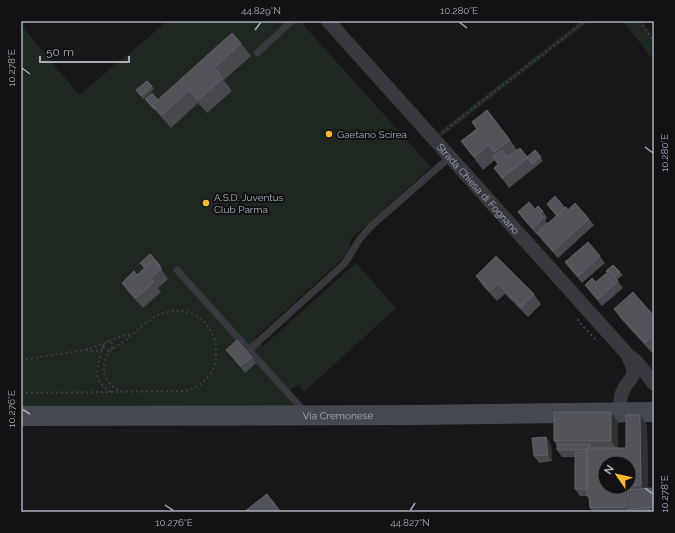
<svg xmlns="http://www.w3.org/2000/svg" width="675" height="533" font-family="Raleway,sans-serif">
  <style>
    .green { fill: #1e2820 }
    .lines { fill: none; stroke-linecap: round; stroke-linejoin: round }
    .path { stroke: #3d4046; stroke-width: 2; stroke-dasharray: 2 3; stroke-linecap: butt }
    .service { stroke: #38393f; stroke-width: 7 }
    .minor { stroke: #38393f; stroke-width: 14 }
    .secondary { stroke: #45484f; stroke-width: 20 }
    .wall { fill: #48494e; fill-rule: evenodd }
    .shaded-wall { fill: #303134 }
    .building { fill: #53545a; stroke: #606269 }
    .ticks { fill: none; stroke: #a8adba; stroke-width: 1.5 }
    .poi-dot { fill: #ffb929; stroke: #121214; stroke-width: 1.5 }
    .labels { text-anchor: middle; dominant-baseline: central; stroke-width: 4; stroke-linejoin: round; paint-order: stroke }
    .poi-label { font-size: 10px; fill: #a8adba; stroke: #121214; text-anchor: start }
    .street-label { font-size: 10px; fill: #a8adba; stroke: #121214 }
    .neatline { fill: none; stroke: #a8adba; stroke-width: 1.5 }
    .ticks-label { font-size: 10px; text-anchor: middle; fill: #a8adba }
  </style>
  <rect width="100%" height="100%" fill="#171719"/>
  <path class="green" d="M168 21H301L308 30 431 167 351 239 348 254 255 338 263 346 356 263 396 308 304 392 298 385 286 392 293 402 291 410H21V25L79 95Z
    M581 21H589L440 138 437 133Z
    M623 21H642L654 37V61Z"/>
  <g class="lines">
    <path class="path" d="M639 21 654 41
      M443 132 585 21
      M578 319 579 322 597 341
      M109 341 125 335 131 334
      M103.5 346a4.5 4.5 0 1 1 9 0a4.5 4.5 0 1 1-9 0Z
      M103 346C99 365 89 379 111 392
      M86 350 93 351 102 350
      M111 350C98 368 103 384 123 392
      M21 360 85 350 105 343
      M21 393 185 391C238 378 218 300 167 312 152 315 139 329 127 339 123 343 117 345 112 349"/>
    <path class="service" d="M257 53 292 21
      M177 270 305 412
      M249 350 344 264 349 257 359 240 371 226 450 157"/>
    <g class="minor">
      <path id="s1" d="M328 21 628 355 637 362 654 384"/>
      <path d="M621 412C621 406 619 399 622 393 629 374 640 381 628 356"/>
    </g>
    <path class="secondary" id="s2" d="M21 416 411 415 654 412"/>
  </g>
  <path class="wall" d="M241 43 251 56 224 80 232 91 207 113 198 103 171 128 145 99 158 100Z
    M152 86 154 89 143 99 136 90Z
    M472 122 510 140 517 150 527 157 535 150 543 161 509 188 494 168 498 164 495 160 483 170 461 141 477 129Z
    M547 204 565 208 589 219 594 225 558 258 542 240 538 234 537 235 523 219 518 212 535 209 543 211 547 218 545 220 548 224 557 216Z
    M600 256 605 263 582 283 570 269 565 262Z
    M140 263 160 265 162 268 161 269 168 279 158 288 161 292 143 308 129 293 122 283 137 275 144 268Z
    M620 272 623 275 617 280 623 288 602 306 590 292 585 285 596 282Z
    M476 276 534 294 541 304 528 317 505 294 497 301 483 286Z
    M614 309 654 316V351L652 353 621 319Z
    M226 350 252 357 256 363 245 373 231 356Z
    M611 412 618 422V448H626L647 425 648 488H651L654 492V512H593L590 508 589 499 587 496H580L575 489V457H562L557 450V445L554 441ZM629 463V487H605Z
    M546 437 551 444 552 461 539 463 534 456Z"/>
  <path class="shaded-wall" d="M611 412 618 422V451L611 441Z
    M640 415 647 425 648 495 641 485Z
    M546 437 551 444 552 461 548 455Z
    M625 487 632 497 631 512 627 507Z
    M651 488 654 492V509L653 507Z"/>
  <path class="building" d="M232 33 241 43 214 68 223 78 198 100 189 90 162 115 152 105Z
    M147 81 152 86 141 96 136 90Z
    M152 93 158 100 152 105 155 110 145 99Z
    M487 110 510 140 494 152 489 145 474 157 461 141 477 129 472 122Z
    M520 148 528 158 502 178 494 168 498 164 492 156 496 154V155L502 150 507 157Z
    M535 150 541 157 532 164 527 157Z
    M555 196 565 208 557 216 547 204Z
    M529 202 535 209 538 206 543 211 540 214 543 218 533 228 518 212Z
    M575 203 589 219 553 251 537 233 566 207 568 210Z
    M588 242 600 256 578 276 565 262Z
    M150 254 160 265 158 266 153 260 145 268 140 263Z
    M496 256 534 294 521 307 498 284 490 291 476 276Z
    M153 260 161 269 151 278 154 282 136 298 122 283 134 271 137 275Z
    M613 265 620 272 615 277 609 271 607 272 606 271Z
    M609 271 618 281 598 299 585 285 592 278 596 282Z
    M633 292 654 316V335L645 343 614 309Z
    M237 340 252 357 241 366 226 350Z
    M554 412H611V441H554Z
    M626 415H640L641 485 629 486V463H605V487H625L627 507 590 508 589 496H587V448H626Z
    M546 437 548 455 534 456 532 438Z
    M557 444H590V448H587V450H557Z
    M575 452H587V489H575Z
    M651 488 653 507 629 509 627 490Z
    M267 494 280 511V512H244Z
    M649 508V512H627V509Z"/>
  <path class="ticks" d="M459 22 467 28M255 30 261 22M22 68 30 74M645 147 653 153M22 409 30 414M645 488 653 494M165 505 174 511M410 511 415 503"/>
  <g class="poi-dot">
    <circle cx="329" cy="134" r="4"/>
    <circle cx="206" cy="203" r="4"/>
  </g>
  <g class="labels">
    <g class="poi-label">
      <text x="337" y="134">Gaetano Scirea</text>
      <text x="214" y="197">A.S.D. Juventus<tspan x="214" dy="12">Club Parma</tspan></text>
    </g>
    <g class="street-label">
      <text stroke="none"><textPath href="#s1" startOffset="225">Strada Chiesa di Fognano</textPath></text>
      <text stroke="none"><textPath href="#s2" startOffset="317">Via Cremonese</textPath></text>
    </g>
  </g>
  <rect width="675" height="533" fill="none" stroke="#121214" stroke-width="44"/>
  <g transform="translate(617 475) rotate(304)"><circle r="19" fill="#121214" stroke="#4e5056"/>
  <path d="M0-3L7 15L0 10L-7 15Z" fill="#ffb929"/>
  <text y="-6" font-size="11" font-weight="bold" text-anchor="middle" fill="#a8adba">N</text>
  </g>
  <path d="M40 56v6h89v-6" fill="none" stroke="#a8adba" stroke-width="2"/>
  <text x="46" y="56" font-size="12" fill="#a8adba" stroke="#121214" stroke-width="3" paint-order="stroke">50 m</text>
  <rect x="22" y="22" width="631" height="489" class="neatline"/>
  <g class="ticks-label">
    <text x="261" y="14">44.829°N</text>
    <text x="459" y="14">10.280°E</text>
    <text transform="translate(11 68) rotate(-90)" y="4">10.278°E</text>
    <text transform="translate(664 153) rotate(-90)" y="4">10.280°E</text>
    <text transform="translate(11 409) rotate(-90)" y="4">10.276°E</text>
    <text transform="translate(664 494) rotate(-90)" y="4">10.278°E</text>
    <text x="174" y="526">10.276°E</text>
    <text x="410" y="526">44.827°N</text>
  </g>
</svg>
